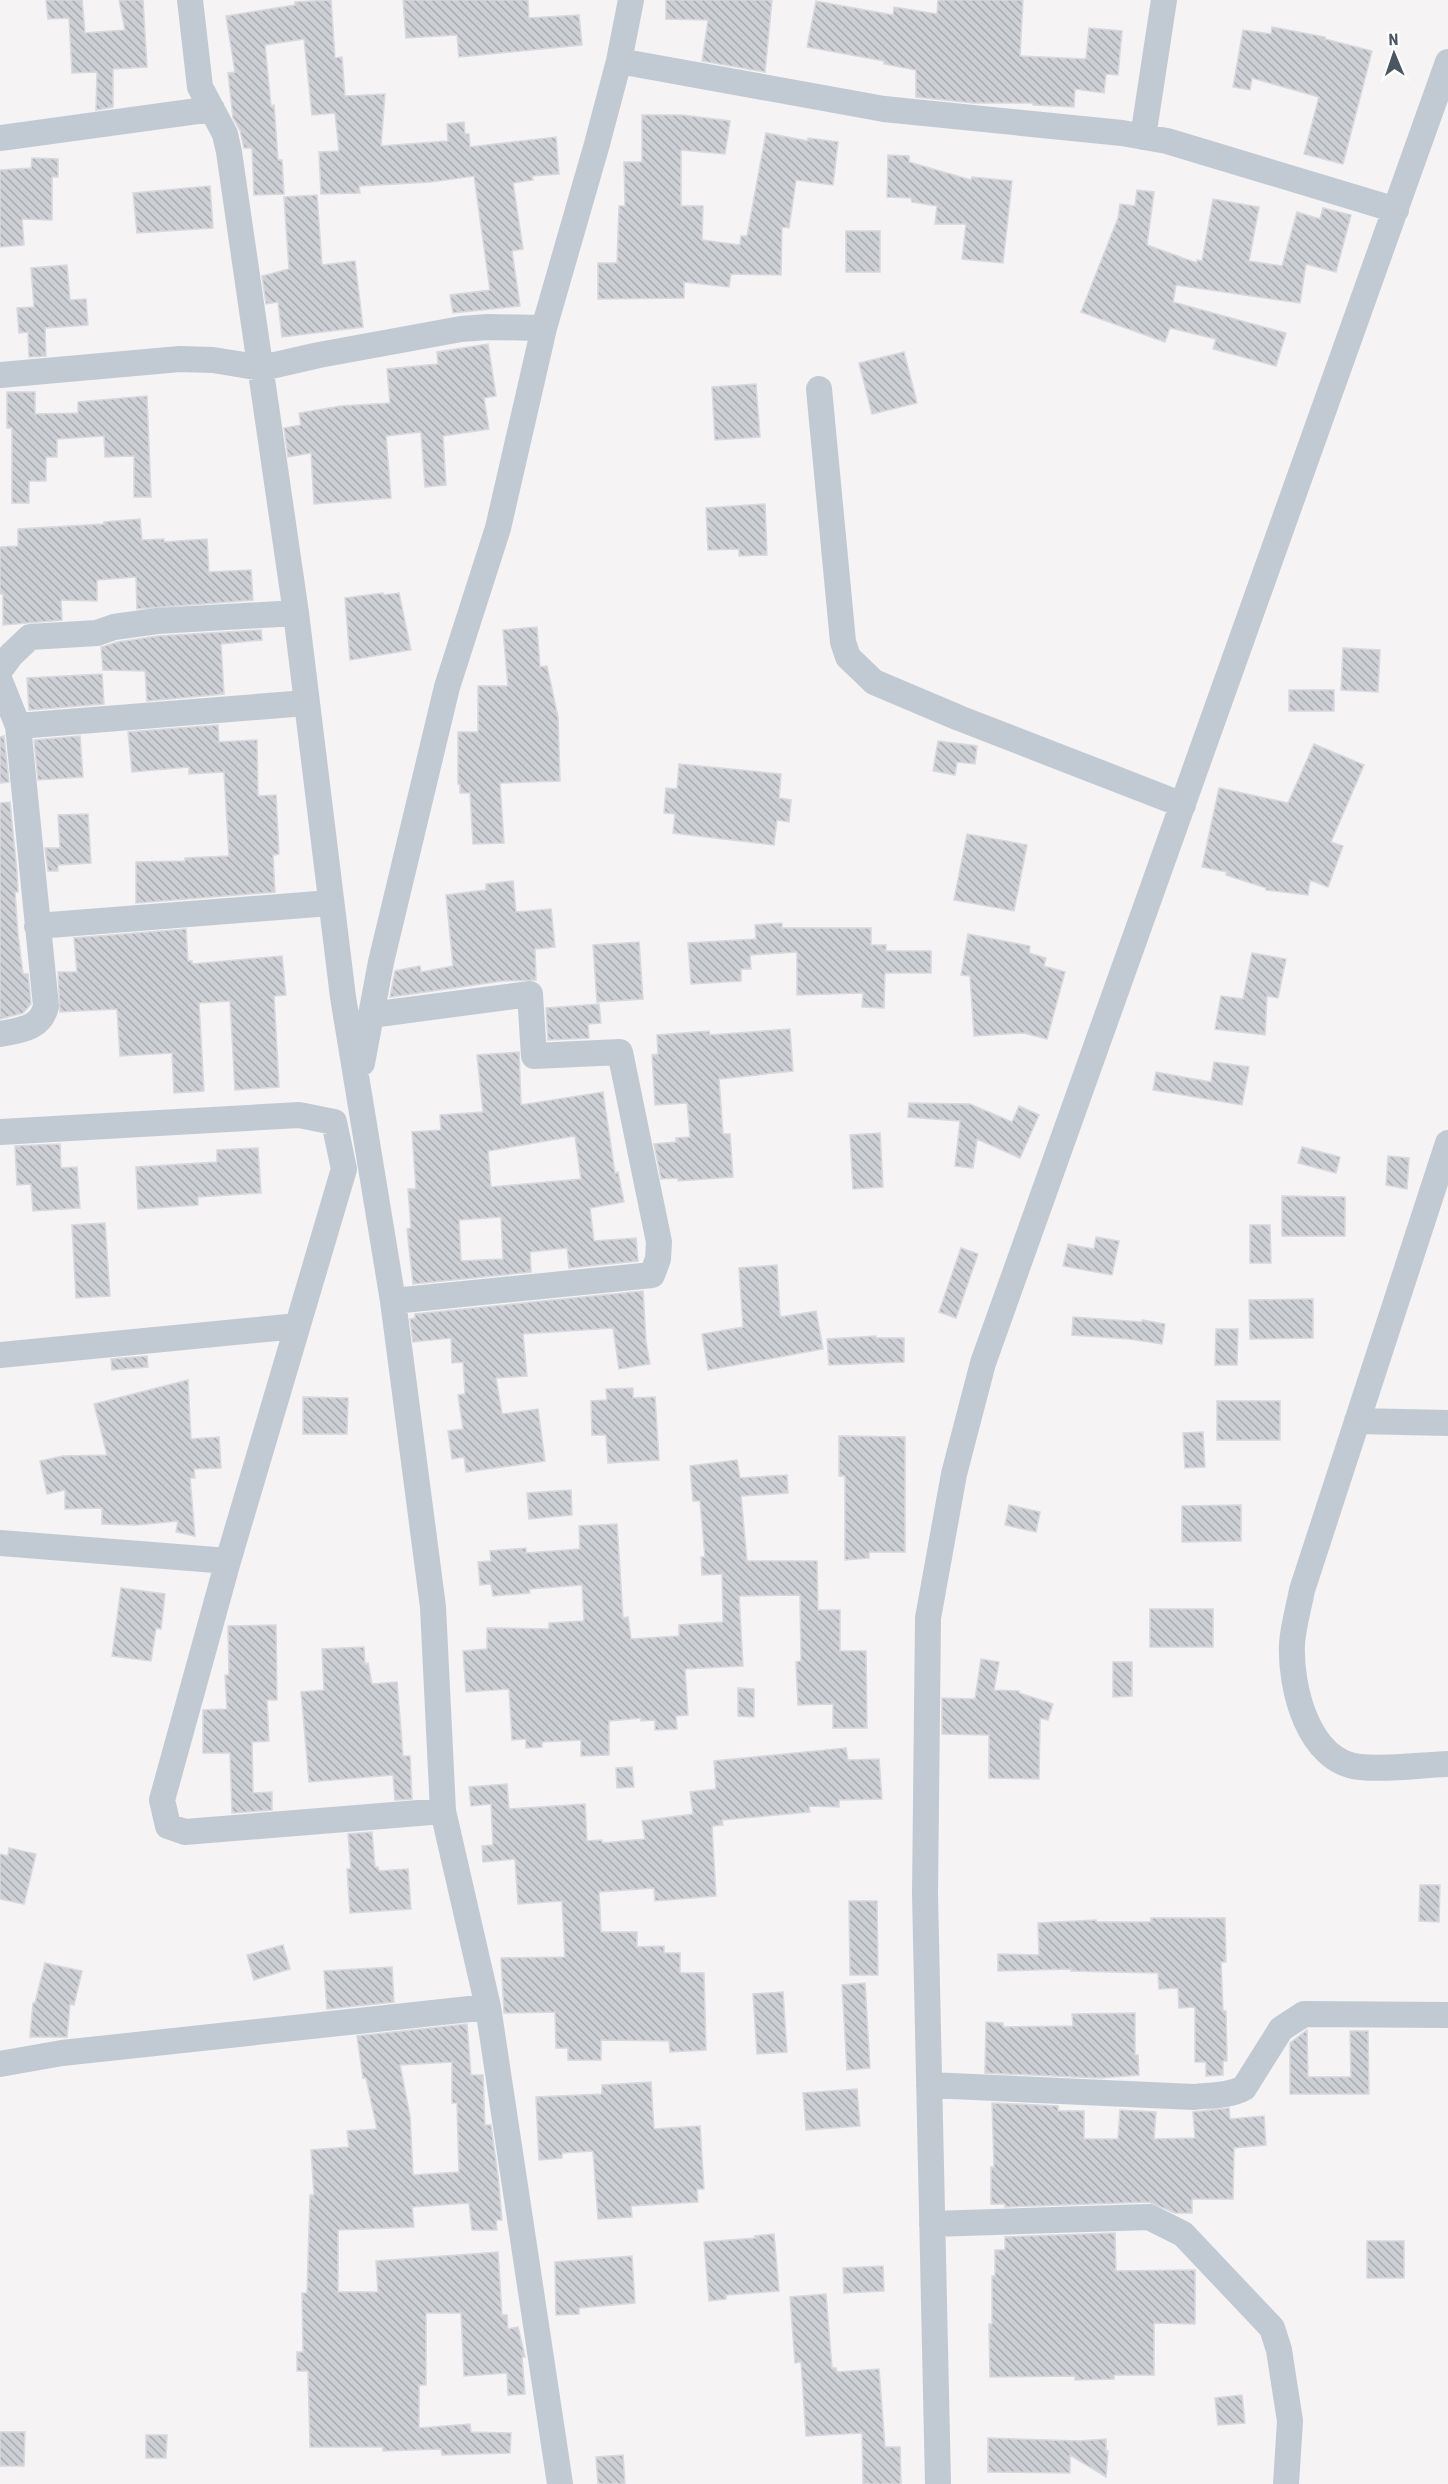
<svg xmlns="http://www.w3.org/2000/svg" width="1448" height="2484" font-family="'Roboto Condensed',sans-serif">
  <style>
    .building { fill: url(#building-back-hatch); stroke: #d7d9de; stroke-width: 1.5; fill-rule: evenodd }
    .lines { fill: none; stroke-linecap: round; stroke-linejoin: round }
    .minor { stroke: #c1cad2; stroke-width: 26 }
  </style>
  <defs>
    <pattern id="building-back-hatch" width="6" height="6" patternUnits="userSpaceOnUse" patternTransform="scale(1.5)"><rect width="6" height="6" fill="#cdcfd5"/><path d="M-1 5l2 2M0 0l6 6M5-1l2 2" fill="none" stroke="#a8abb0"/></pattern>
  </defs>
  <rect width="100%" height="100%" fill="#f5f3f3"/>
  <path class="building" d="M46 0H82L85 33 125 30 119 0H143L147 67 113 69V107L96 110 97 72 72 73 69 18 48 19Z
    M331 0 335 58 342 57 345 96 385 94 381 146 448 141 447 124 464 122 465 134H469L470 147 556 137 559 174 532 176 533 180 513 183 523 249 512 251 520 306 453 313 450 295 490 290 474 176 431 182 359 186 360 193 321 194 319 152 339 151 335 113 312 115 304 39 265 45 271 106 274 105 278 160H282L284 194 254 195 252 148H244L240 130 233 118 228 73 235 72 226 16 295 5V2Z
    M403 0H528L529 18 579 15 582 45 459 57 457 35 406 38Z
    M666 0H772L765 72 702 61 708 20 666 19Z
    M938 0H1023L1020 56 1086 59 1089 28 1122 31 1118 75 1106 74 1104 93 1075 89 1074 107 1033 105V103H974L916 97V70L884 64V61L807 47 816 1 893 15 894 7 937 14Z
    M1272 27 1325 37V39L1372 51 1343 164 1304 154 1319 97 1252 78 1250 90 1233 87 1243 30 1271 34Z
    M642 115H682L730 121 725 154 681 150V206H703L702 240 740 245 741 236H747L766 133 808 141V138L838 142 833 185 796 180 789 228 782 227 781 275 731 274 729 287 684 282V298L598 299V263H617L619 206H625L624 162H642Z
    M888 155 909 156V162L971 180 972 177 1012 181 1003 263 962 259 966 224H935L937 206 912 202 911 198 887 197Z
    M32 158 58 159V177H52V220L22 219 24 245 0 247V170L31 168Z
    M210 186 213 228 137 233 133 193Z
    M1137 190 1154 192 1147 245 1197 263V260L1202 261 1213 199 1259 207 1249 261 1282 266 1297 212 1320 219 1323 208 1351 215 1336 272 1306 264 1300 303 1176 285 1173 302 1286 333 1276 366 1213 349 1216 339 1170 328 1165 342 1081 312 1118 218 1120 204 1135 206Z
    M317 195 322 265 355 261 363 327 282 337 278 302 266 304 262 276 289 269 284 197Z
    M846 231H880V272H846Z
    M67 265 70 300 86 299 88 325 45 328 46 356 29 357 28 332 19 333 17 308 34 307 31 268Z
    M488 344 496 396 484 398 489 429 443 436 446 485 425 487 421 432 386 436 391 498 314 504 311 453 288 457 284 428 301 425 299 413 341 406 390 403 387 369 438 364 437 352Z
    M904 352 917 403 872 414 859 363Z
    M756 384 760 437 715 440 712 387Z
    M7 392H35V414L78 413V402L147 396 151 497H134V456L105 457 104 436 57 439V457H46V481H29V503H12V428H7Z
    M765 504 767 555 739 556V549L708 550 706 508Z
    M140 519 142 540 164 539V542L207 539 209 572 251 570 253 600 137 609 136 577 97 580V601L61 600 62 620 3 625V594H0V547L18 546V529L104 524V522Z
    M383 593V595L399 593 411 650 350 660 345 598Z
    M537 627 540 667 547 666 558 717 560 781 500 783 504 843 473 844 470 793H460V784H458V732H478V686H508L503 630Z
    M261 630 262 640 221 644 224 694 147 701 145 671 103 670 101 647 118 642 158 636Z
    M1343 648 1380 650 1378 692 1341 690Z
    M102 674 104 704 29 710 27 678Z
    M1289 690H1334V711H1289Z
    M218 725 219 742 257 740 258 796 276 795 279 854 273 855 275 892 136 903V862L185 861V858L229 856 224 772 189 774V767L132 772 128 732Z
    M4 736 9 782 0 783V737Z
    M80 736 83 777 38 780 34 740Z
    M938 741 977 746 975 764 957 762 955 775 933 771Z
    M1314 744 1364 765 1331 842 1343 846 1328 887 1310 880 1308 895 1266 890V888L1226 875 1227 872 1202 867 1219 788 1288 803Z
    M679 764 781 774 779 798 791 800 789 822 777 820 774 845 673 833 675 814 664 813 666 788 677 789Z
    M10 802 17 872 18 892H15L18 934 23 974H28L31 1004 23 1013 0 1019V803Z
    M88 814 91 863 58 865V871H48L45 848H60L58 815Z
    M967 834 1027 845 1014 911 954 900Z
    M513 881 516 912 551 909 555 947 535 949 536 980 502 981 390 997 395 971 420 966 421 972 453 966 446 895 486 890V884Z
    M782 923V928H871V945H886V951H931V973H885L884 1008 862 1007 863 993 797 995V952L750 955 751 969H741V981L691 984 688 943 756 939 755 925Z
    M186 929 188 961H192V964L282 956 286 995 274 996 279 1087 235 1090 230 1001 199 1003 204 1091 174 1093 172 1053 120 1056 117 1009 60 1012 58 972H77L74 938Z
    M968 934 1030 946 1029 953 1046 958 1044 966 1065 972 1047 1039 1024 1033 974 1036 970 976 961 975Z
    M639 942 643 999 597 1002 593 945Z
    M1252 953 1286 959 1278 998 1267 996 1265 1035 1215 1029 1221 996 1243 999Z
    M599 1004 601 1023 588 1024 589 1038 548 1040 546 1008Z
    M790 1029 793 1071 719 1079 723 1134H730L733 1177 678 1181V1178L661 1179 654 1144 676 1142V1138L690 1137 687 1103 655 1105 652 1055 658 1054 657 1035 709 1031 710 1035Z
    M519 1052 521 1105 603 1092 615 1173 618 1172 624 1202 590 1208 594 1241 636 1238 638 1261 569 1268 567 1248 530 1252 531 1272 413 1284 407 1229 411 1228 408 1189H416L412 1132 441 1130 440 1115 483 1112 477 1055ZM575 1136 581 1179 491 1187 488 1151ZM501 1217 503 1259 461 1261 459 1220Z
    M1214 1062 1249 1067 1242 1105 1153 1090 1156 1072 1211 1082Z
    M909 1103 970 1104 1012 1122 1019 1106 1039 1115 1020 1158 977 1139 973 1168 955 1166 960 1121 908 1117Z
    M880 1133 883 1187 853 1189 850 1135Z
    M60 1144 61 1168 77 1167 80 1208 33 1211 31 1184 17 1185 15 1146Z
    M1302 1147 1340 1157 1336 1173 1298 1163Z
    M258 1148 261 1193 198 1197V1205L138 1209 136 1167 217 1162V1150Z
    M1388 1156 1409 1158 1407 1189 1386 1185Z
    M1282 1196 1345 1197V1236H1282Z
    M105 1223 110 1296 76 1298 72 1225Z
    M1250 1225H1270L1271 1263H1250Z
    M1096 1237 1119 1241 1112 1275 1063 1266 1068 1244 1094 1249Z
    M961 1248 978 1254 956 1318 939 1312Z
    M777 1265 780 1317 816 1311 823 1349 708 1370 702 1334 743 1327 739 1268Z
    M643 1291 646 1342 650 1364 619 1369 613 1328 523 1334 527 1376 496 1378 502 1414 538 1409 545 1461 466 1472 464 1457 452 1459 448 1431 463 1429 458 1395 465 1394 463 1362 452 1363 451 1338 413 1342 410 1319 415 1318V1314Z
    M1313 1299V1338L1250 1339 1249 1300Z
    M1073 1317 1142 1322V1320L1165 1324 1162 1344 1129 1339 1072 1335Z
    M1216 1329H1238L1237 1365H1215Z
    M876 1336V1338H904V1362L829 1365 827 1339Z
    M147 1356 148 1367 112 1370 111 1359Z
    M188 1380 191 1439 219 1437 221 1468 194 1469 195 1478H190L195 1536 176 1532 178 1521 137 1525 102 1524V1508L65 1509V1490L47 1494 40 1461 63 1456 107 1455 94 1404Z
    M633 1388V1398L655 1397 659 1460 608 1463 606 1435H592L591 1401 607 1400 606 1389Z
    M303 1397 348 1398 347 1434H303Z
    M1217 1401H1280V1440H1217Z
    M1203 1432 1205 1467 1185 1468 1183 1433Z
    M839 1436 905 1437V1552H869V1558L845 1560V1476H839Z
    M737 1460 740 1478 787 1475 788 1493 741 1496 747 1561H817L818 1610H840V1651H866L867 1728H833V1704L798 1705 796 1662 801 1661 800 1595 739 1596 743 1666 685 1669 688 1715 676 1716 677 1729 655 1730V1720L641 1721V1718L609 1721V1755L581 1756V1740L542 1742V1747L526 1748V1739L512 1740 509 1689 466 1692 463 1651 487 1649V1628L549 1629V1623L584 1621 582 1585 529 1589 530 1593 493 1596 491 1584 480 1585 478 1562 491 1561 490 1551 526 1548V1553L580 1549 579 1526 617 1524 623 1618 628 1617 631 1639 679 1636V1625L723 1622 722 1574 702 1575 701 1557H705L700 1501H693L690 1466Z
    M571 1490 572 1515 529 1519 527 1493Z
    M1009 1505 1040 1512 1036 1532 1005 1525Z
    M1241 1505V1541L1182 1542V1506Z
    M121 1588 165 1594 161 1629 156 1628 151 1661 112 1656Z
    M1150 1609H1213V1647H1150Z
    M276 1625 277 1700H267L269 1741 252 1742 253 1793 272 1792V1810L232 1813 230 1753H203V1710L227 1709 225 1675H229L228 1626Z
    M364 1647 365 1664 368 1663 372 1684 397 1682 403 1756H410L412 1799 395 1800 393 1775 309 1782 301 1692 324 1690 322 1649Z
    M981 1659 999 1662 994 1690 1019 1691V1693L1053 1704 1048 1720 1040 1718 1039 1779 989 1778V1735L942 1734V1698L975 1699Z
    M1113 1662H1132V1696L1113 1697Z
    M738 1688 754 1689V1717L738 1716Z
    M846 1748 848 1760 879 1759 882 1799 839 1800V1807L809 1806 810 1812 722 1820 723 1825 712 1826 716 1896 655 1901 654 1888 599 1892 601 1932H637V1947L664 1946V1953H680V1973H704L706 2050 670 2052 669 2041 601 2040V2060H568V2048H556L555 2012 504 2013 501 1958 565 1957 562 1901 518 1904 515 1859 483 1862 482 1846 493 1845 491 1804 471 1806 469 1787 507 1784 509 1809 585 1804 587 1841 602 1840V1843L645 1839 642 1821 693 1814 690 1792 716 1789 714 1761Z
    M632 1767 634 1787 617 1788 616 1768Z
    M372 1832 375 1867H378L379 1871 408 1869 411 1909 350 1913 347 1869H351L348 1834Z
    M9 1848 36 1854 24 1904 0 1899V1854L8 1856Z
    M1420 1885H1440L1439 1922 1419 1921Z
    M849 1901H877L878 1975H850Z
    M1151 1918H1225L1226 1962H1221L1223 2011H1226L1227 2061H1223V2075L1206 2076V2062H1195V2007L1179 2008 1178 1988 1159 1989 1158 1973 1071 1971V1969L998 1971V1954L1039 1955 1038 1923 1096 1920V1922H1151Z
    M283 1945 290 1969 254 1980 247 1955Z
    M45 1963 82 1971 74 2005 70 2004 67 2037H30L33 2003H35Z
    M392 1967 394 2002 327 2009 324 1971Z
    M865 1983 870 2068 847 2070 842 1985Z
    M783 1992 787 2052 757 2054 753 1994Z
    M1135 2013V2055H1138L1139 2075 1100 2078 985 2073 986 2022 1003 2023V2027L1073 2026 1072 2014Z
    M467 2024 471 2075H483L485 2125H491L498 2176 502 2220H496L497 2230H472L469 2203 412 2207 414 2227 338 2230V2292H378L376 2261 498 2252 502 2315H507L508 2329 518 2327 525 2357H522L525 2394 508 2395 507 2373 464 2376 461 2313H426V2385H419V2428L470 2424 471 2432 511 2433 510 2453 442 2455 441 2449 383 2451V2447H310L308 2371H297V2352H303L302 2293H307L310 2195H314L311 2150 349 2147 347 2131 377 2129 366 2078H363L357 2036ZM452 2062V2103H457L459 2172 413 2175 410 2116 400 2065Z
    M1307 2030 1308 2077H1351L1350 2031H1368L1369 2094H1290V2043Z
    M651 2082 654 2129 700 2126 704 2189H697L698 2202 631 2206 632 2217 598 2219 593 2151 562 2153V2158L539 2160 536 2097 602 2094V2085Z
    M857 2089 860 2126 806 2130 803 2093Z
    M992 2103 1058 2106V2111H1084V2139H1118L1120 2110 1156 2112 1154 2139 1195 2138 1193 2112 1229 2108 1230 2119 1264 2116 1266 2145 1234 2148 1233 2199H1192V2213H1175L1149 2202 1005 2207V2204H991V2167H994Z
    M1115 2233 1116 2271 1195 2270V2324L1154 2323V2375H1114V2379L1075 2380V2376L990 2377 989 2324H992V2276H995V2250H1005V2237Z
    M774 2234 779 2291 726 2295V2299L709 2301 704 2242 755 2238V2236Z
    M1367 2241H1404V2278H1367Z
    M632 2256 635 2303 579 2308V2314L556 2315 555 2262Z
    M883 2266 884 2291 844 2293 843 2268Z
    M826 2294 832 2368H836L837 2372 879 2369 885 2447H900L901 2484H863L862 2433 806 2436 801 2362 795 2363 790 2297Z
    M1242 2395 1245 2423 1218 2425 1215 2398Z
    M0 2432H25L24 2466H0Z
    M146 2435H167L166 2458H146Z
    M988 2438 1079 2441 1106 2439V2452L1108 2451 1106 2477 1070 2455V2473L988 2472Z
    M623 2455 625 2484H598L596 2457Z"/>
  <g class="lines">
    <path class="minor" d="M190 0 200 87 225 134 229 152 296 613 343 997 393 1301 433 1607 443 1811 488 2007 560 2484
      M619 61 884 109 1122 133 1167 141 1396 210
      M1143 137 1164 0
      M0 138 212 109
      M0 375 180 359 213 360 262 368 319 355 461 329 488 327 544 328
      M819 389 843 642 848 657 874 682 959 718 1183 805
      M0 670 11 655 30 637 97 633 114 627 157 621 296 613
      M0 681 18 726 46 1006C41 1029 20 1030 0 1034
      M18 726 306 703
      M37 926 330 903
      M371 1015 530 994 534 1056 620 1052 659 1242 658 1259 652 1275 393 1301
      M362 1063 381 962 447 687 498 528 544 328 597 144 619 61 631 0
      M0 1132 299 1115 334 1122 344 1169 228 1561 162 1800 168 1826 185 1832 443 1811
      M1448 1143 1302 1590C1299 1607 1293 1626 1292 1644 1290 1687 1308 1762 1360 1767 1388 1770 1420 1765 1448 1764
      M0 1355 297 1326
      M1357 1421 1448 1423
      M0 1543 228 1561
      M0 2064 62 2053 488 2007
      M929 2085 1194 2097C1211 2095 1229 2096 1244 2088L1281 2029 1304 2014 1448 2015
      M932 2224 1149 2217 1183 2234 1272 2328 1279 2350 1290 2421 1286 2484
      M938 2484 925 1894 928 1618 954 1474 983 1363 1448 62"/>
  </g>
  <g transform="translate(1394 54) rotate(358)" stroke="#ffffff" stroke-width="4.5" paint-order="stroke">
  <path d="M0-4.5L10 22L0 15L-10 22Z" fill="#4a5661"/>
  <text y="-9" font-size="16" font-weight="bold" text-anchor="middle" fill="#4a5661">N</text>
  </g>
</svg>
